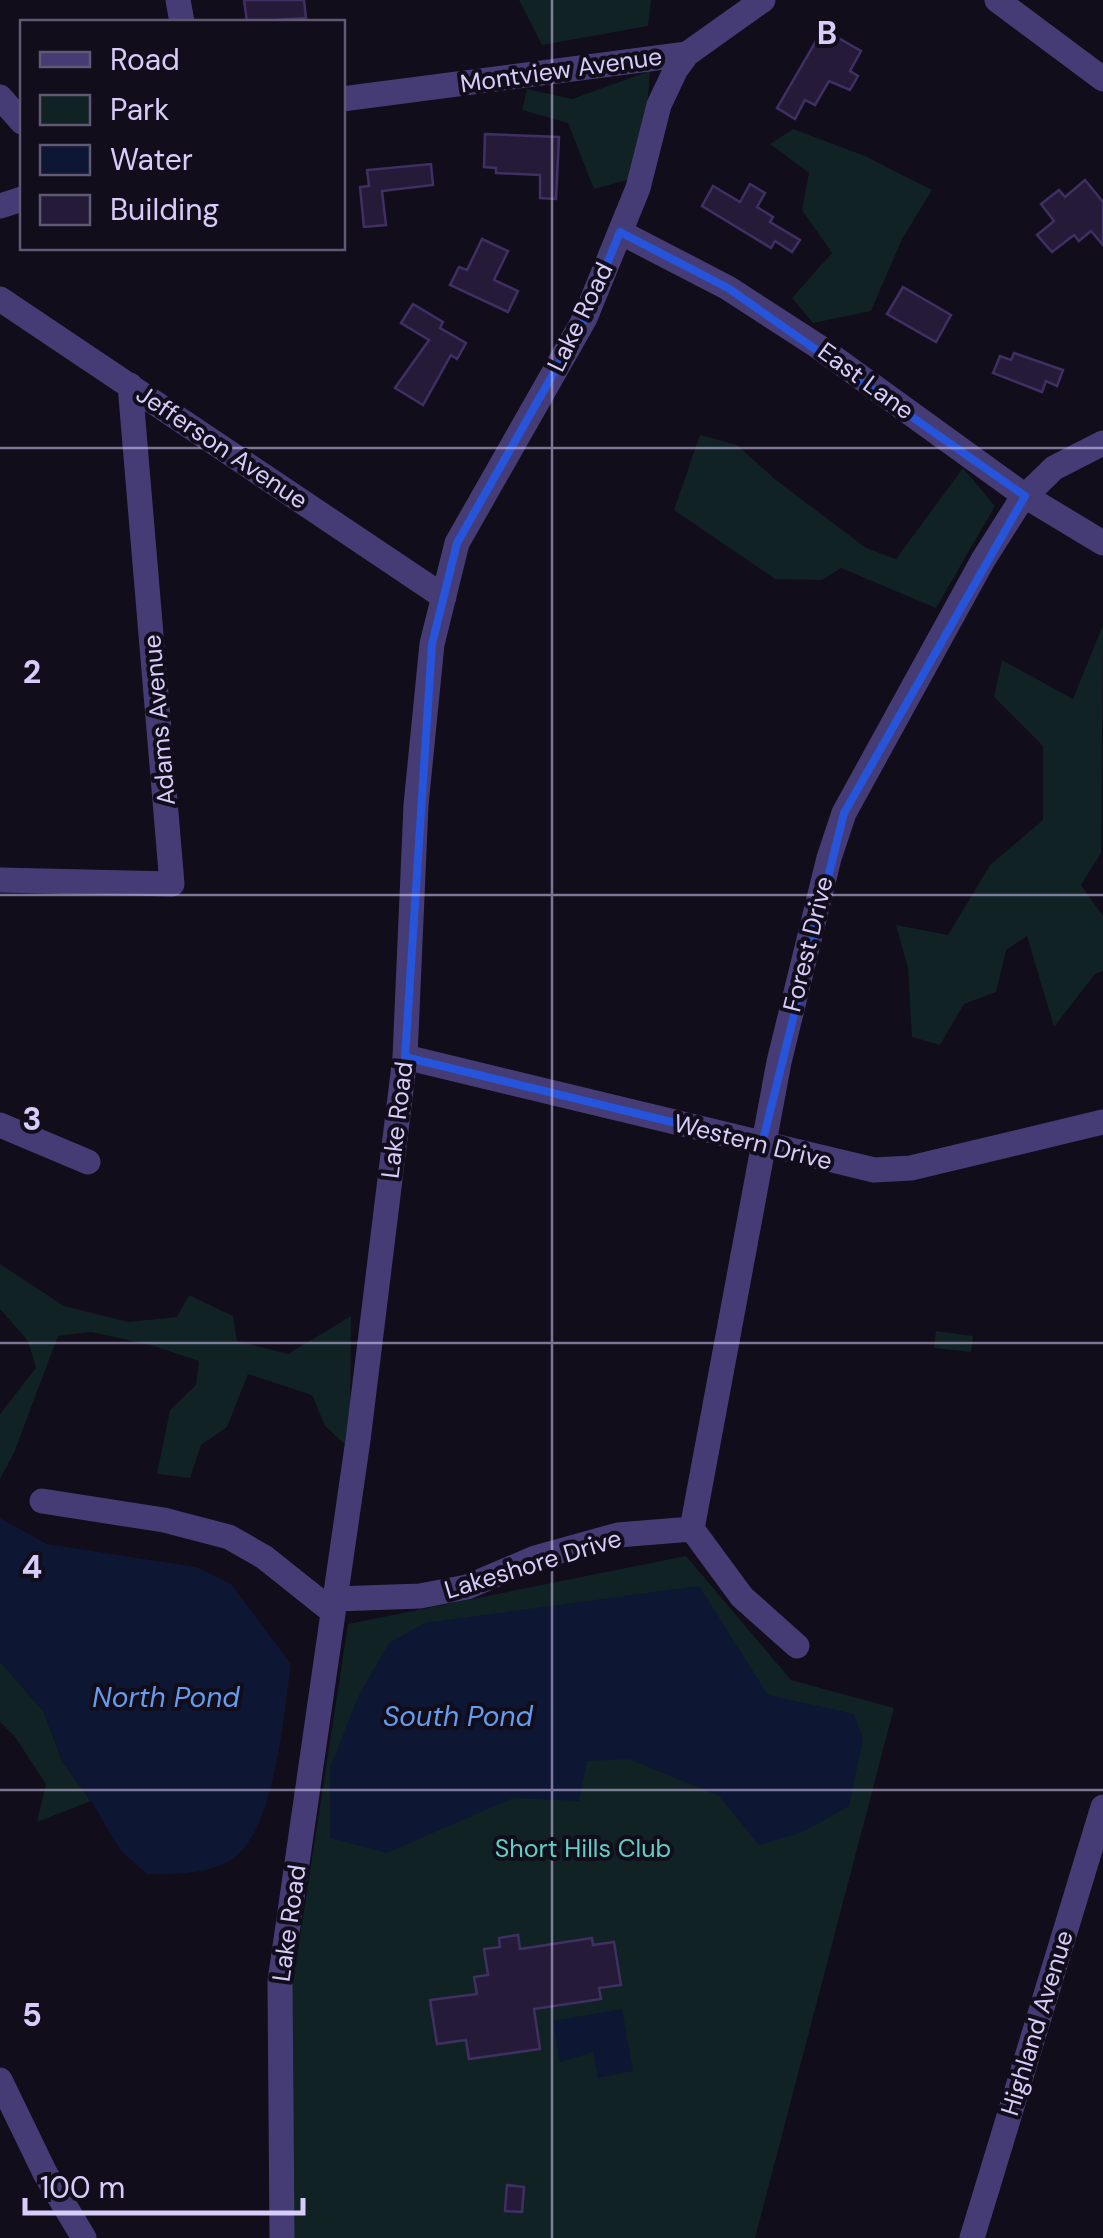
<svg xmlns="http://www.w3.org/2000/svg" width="1103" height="2238" font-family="'DM Sans',sans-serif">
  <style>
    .green { fill: #102224 }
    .water { fill: #0d1633 }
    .building { fill: #251b39; stroke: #402f63; stroke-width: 2.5 }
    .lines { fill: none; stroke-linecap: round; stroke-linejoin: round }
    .minor { stroke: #463c75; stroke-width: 25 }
    .marked { fill: none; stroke: #2654da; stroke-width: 8; stroke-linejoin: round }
    .grid { fill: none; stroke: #d7ccfa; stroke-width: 2.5; stroke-opacity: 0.55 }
    .labels { text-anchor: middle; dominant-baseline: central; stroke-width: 8; stroke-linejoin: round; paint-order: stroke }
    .street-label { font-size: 25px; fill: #d7ccfa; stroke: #110d1a }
    .park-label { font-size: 25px; fill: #61d0c4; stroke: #110d1a }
    .water-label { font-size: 28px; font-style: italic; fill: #649cef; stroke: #110d1a }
    .grid-label { font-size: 32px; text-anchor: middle; font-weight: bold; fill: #d7ccfa; stroke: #110d1a; stroke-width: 8; stroke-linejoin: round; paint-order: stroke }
  </style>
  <rect width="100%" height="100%" fill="#110d1a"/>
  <path class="green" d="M519 0H651L648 26 542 45Z
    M650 71 647 108 631 179 594 189 568 123 522 110 527 89 572 99Z
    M793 129 865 156 932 190 902 239 871 311 813 323 792 298 832 253 802 210 809 173 770 144Z
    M700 435 737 445 776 480 866 548 896 559 963 468 995 506 936 608 841 568 822 580 775 579 674 510Z
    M1103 625 1101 853 1081 885 1103 916V971L1095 974 1054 1027 1027 936 1006 950 996 992 964 1004 940 1045 912 1037 908 968 896 925 948 935 990 865 1043 820V746L994 697 1002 660 1073 699Z
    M0 1264 64 1306 128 1322 177 1317 189 1295 233 1316 237 1341 288 1354 351 1316 350 1449 325 1426 312 1395 248 1374 227 1427 201 1445 190 1478 157 1474 170 1410 196 1385 199 1361 151 1345 91 1332 58 1336 14 1453 0 1479V1414L36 1368 28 1341 0 1309Z
    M936 1331 973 1336 971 1352 934 1348Z
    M686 1556 791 1680 894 1708 755 2238H291L292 1989 348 1624Z
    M0 1661 44 1712 62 1761 91 1801 37 1822 46 1784 15 1737 0 1722Z"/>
  <path class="water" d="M0 1518 47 1544 196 1567 231 1584 291 1664C284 1713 275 1833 231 1860 207 1875 174 1874 147 1874L121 1851 91 1801 62 1761 44 1712 0 1661Z
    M699 1586 768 1695 854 1714 863 1739 849 1806 803 1832 759 1845 719 1796 629 1759 587 1761 579 1801 513 1798 387 1853 330 1838V1768L358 1697 389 1643 425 1623Z
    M622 2009 633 2071 598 2078 593 2052 560 2062 553 2021Z"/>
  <path class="building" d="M244 0H304L306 18 247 22Z
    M823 29 861 51 850 71 858 76 850 90 829 81 815 105 805 100 795 119 777 108Z
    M485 134 559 137 556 199 540 198V175L496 173V168L484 167Z
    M431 164 433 185 382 191 386 225 364 227 360 187 369 186 367 170Z
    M1085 180 1103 202V245L1091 231 1079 241 1074 235 1052 252 1037 235 1054 221 1041 204 1059 190 1065 197Z
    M750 184 765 193 757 207 773 217 770 222 800 240 792 252 775 241 771 248 702 206 713 186 740 202Z
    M482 239 508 251 494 280 518 291 508 312 450 285 459 267 467 270Z
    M903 287 951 315 936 342 887 314Z
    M413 304 443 322 440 328 466 343 457 359 451 355 423 405 395 388 429 340 401 323Z
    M1014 353 1063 370 1057 386 1046 381 1042 392 993 373 1000 356 1011 360Z
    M518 1935 520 1949 592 1938 593 1945 614 1942 621 1985 599 1988 601 1999 534 2009 540 2049 469 2059 466 2040 437 2044 430 2000 477 1994 474 1977 488 1975 484 1949 500 1947 499 1938Z
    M507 2185 524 2187 522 2212 505 2211Z"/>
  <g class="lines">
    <path class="minor" d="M178 0 182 22
      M997 0 1103 79
      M0 97 22 122
      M342 99 687 54 763 0
      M0 206 22 199
      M620 232 728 288 819 347 1025 496 1103 543
      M0 299 444 597
      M0 880 172 884 130 385
      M405 1057 874 1170 911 1168 1103 1122
      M0 1125 88 1162
      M42 1501 164 1520 229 1537 264 1557 333 1612
      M692 1529 779 1062 829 858 844 813 983 560 1021 500 1054 468 1103 443
      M335 1599 420 1596 467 1587 535 1558 618 1535 692 1529 742 1597 797 1646
      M0 2080 45 2173 84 2238
      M282 2238 280 1981 358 1440 405 1057 416 805 432 644 457 543 585 318 638 188 659 105 676 69 687 54
      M972 2238 1103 1807"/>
  </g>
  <path class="marked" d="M620 232 728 288 1025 496 844 813 762 1144 405 1057 432 644 457 543 585 318Z"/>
  <path class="grid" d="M552 0V2238M0 448H1103M0 895H1103M0 1343H1103M0 1790H1103"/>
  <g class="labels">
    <g class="street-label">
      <text transform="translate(561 70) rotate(-8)">Montview Avenue</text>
      <text transform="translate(580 317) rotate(-64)">Lake Road</text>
      <text transform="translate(866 381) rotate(36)">East Lane</text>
      <text transform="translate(222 447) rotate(34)">Jefferson Avenue</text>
      <text transform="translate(159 720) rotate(-95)">Adams Avenue</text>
      <text transform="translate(808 944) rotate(-76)">Forest Drive</text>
      <text transform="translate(397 1120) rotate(-83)">Lake Road</text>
      <text transform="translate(753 1142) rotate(14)">Western Drive</text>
      <text transform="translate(533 1564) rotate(-17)">Lakeshore Drive</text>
      <text transform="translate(289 1923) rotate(-82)">Lake Road</text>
      <text transform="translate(1037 2023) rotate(-73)">Highland Avenue</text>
    </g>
    <g class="park-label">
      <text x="583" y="1848">Short Hills Club</text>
    </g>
    <g class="water-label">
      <text x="166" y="1697">North Pond</text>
      <text x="458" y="1716">South Pond</text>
    </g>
  </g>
  <g class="grid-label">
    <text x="827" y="44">B</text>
    <text x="32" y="683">2</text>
    <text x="32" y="1130">3</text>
    <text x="32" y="1578">4</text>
    <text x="32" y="2026">5</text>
  </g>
  <rect x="20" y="20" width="325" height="230" fill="#110d1a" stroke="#605974" stroke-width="2.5"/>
  <rect x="40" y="52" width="50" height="15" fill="#463c75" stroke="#605974" stroke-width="2.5"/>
  <text x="110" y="70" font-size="30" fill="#d7ccfa">Road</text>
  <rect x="40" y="95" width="50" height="30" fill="#102224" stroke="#605974" stroke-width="2.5"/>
  <text x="110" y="120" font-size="30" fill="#d7ccfa">Park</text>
  <rect x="40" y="145" width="50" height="30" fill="#0d1633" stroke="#605974" stroke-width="2.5"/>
  <text x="110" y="170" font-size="30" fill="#d7ccfa">Water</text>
  <rect x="40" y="195" width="50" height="30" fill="#251b39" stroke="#605974" stroke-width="2.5"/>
  <text x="110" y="220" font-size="30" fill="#d7ccfa">Building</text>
  <path d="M25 2198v15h278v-15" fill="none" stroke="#d7ccfa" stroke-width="5"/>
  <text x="40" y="2198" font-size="30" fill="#d7ccfa" stroke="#110d1a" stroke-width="8" paint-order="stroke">100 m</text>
</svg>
